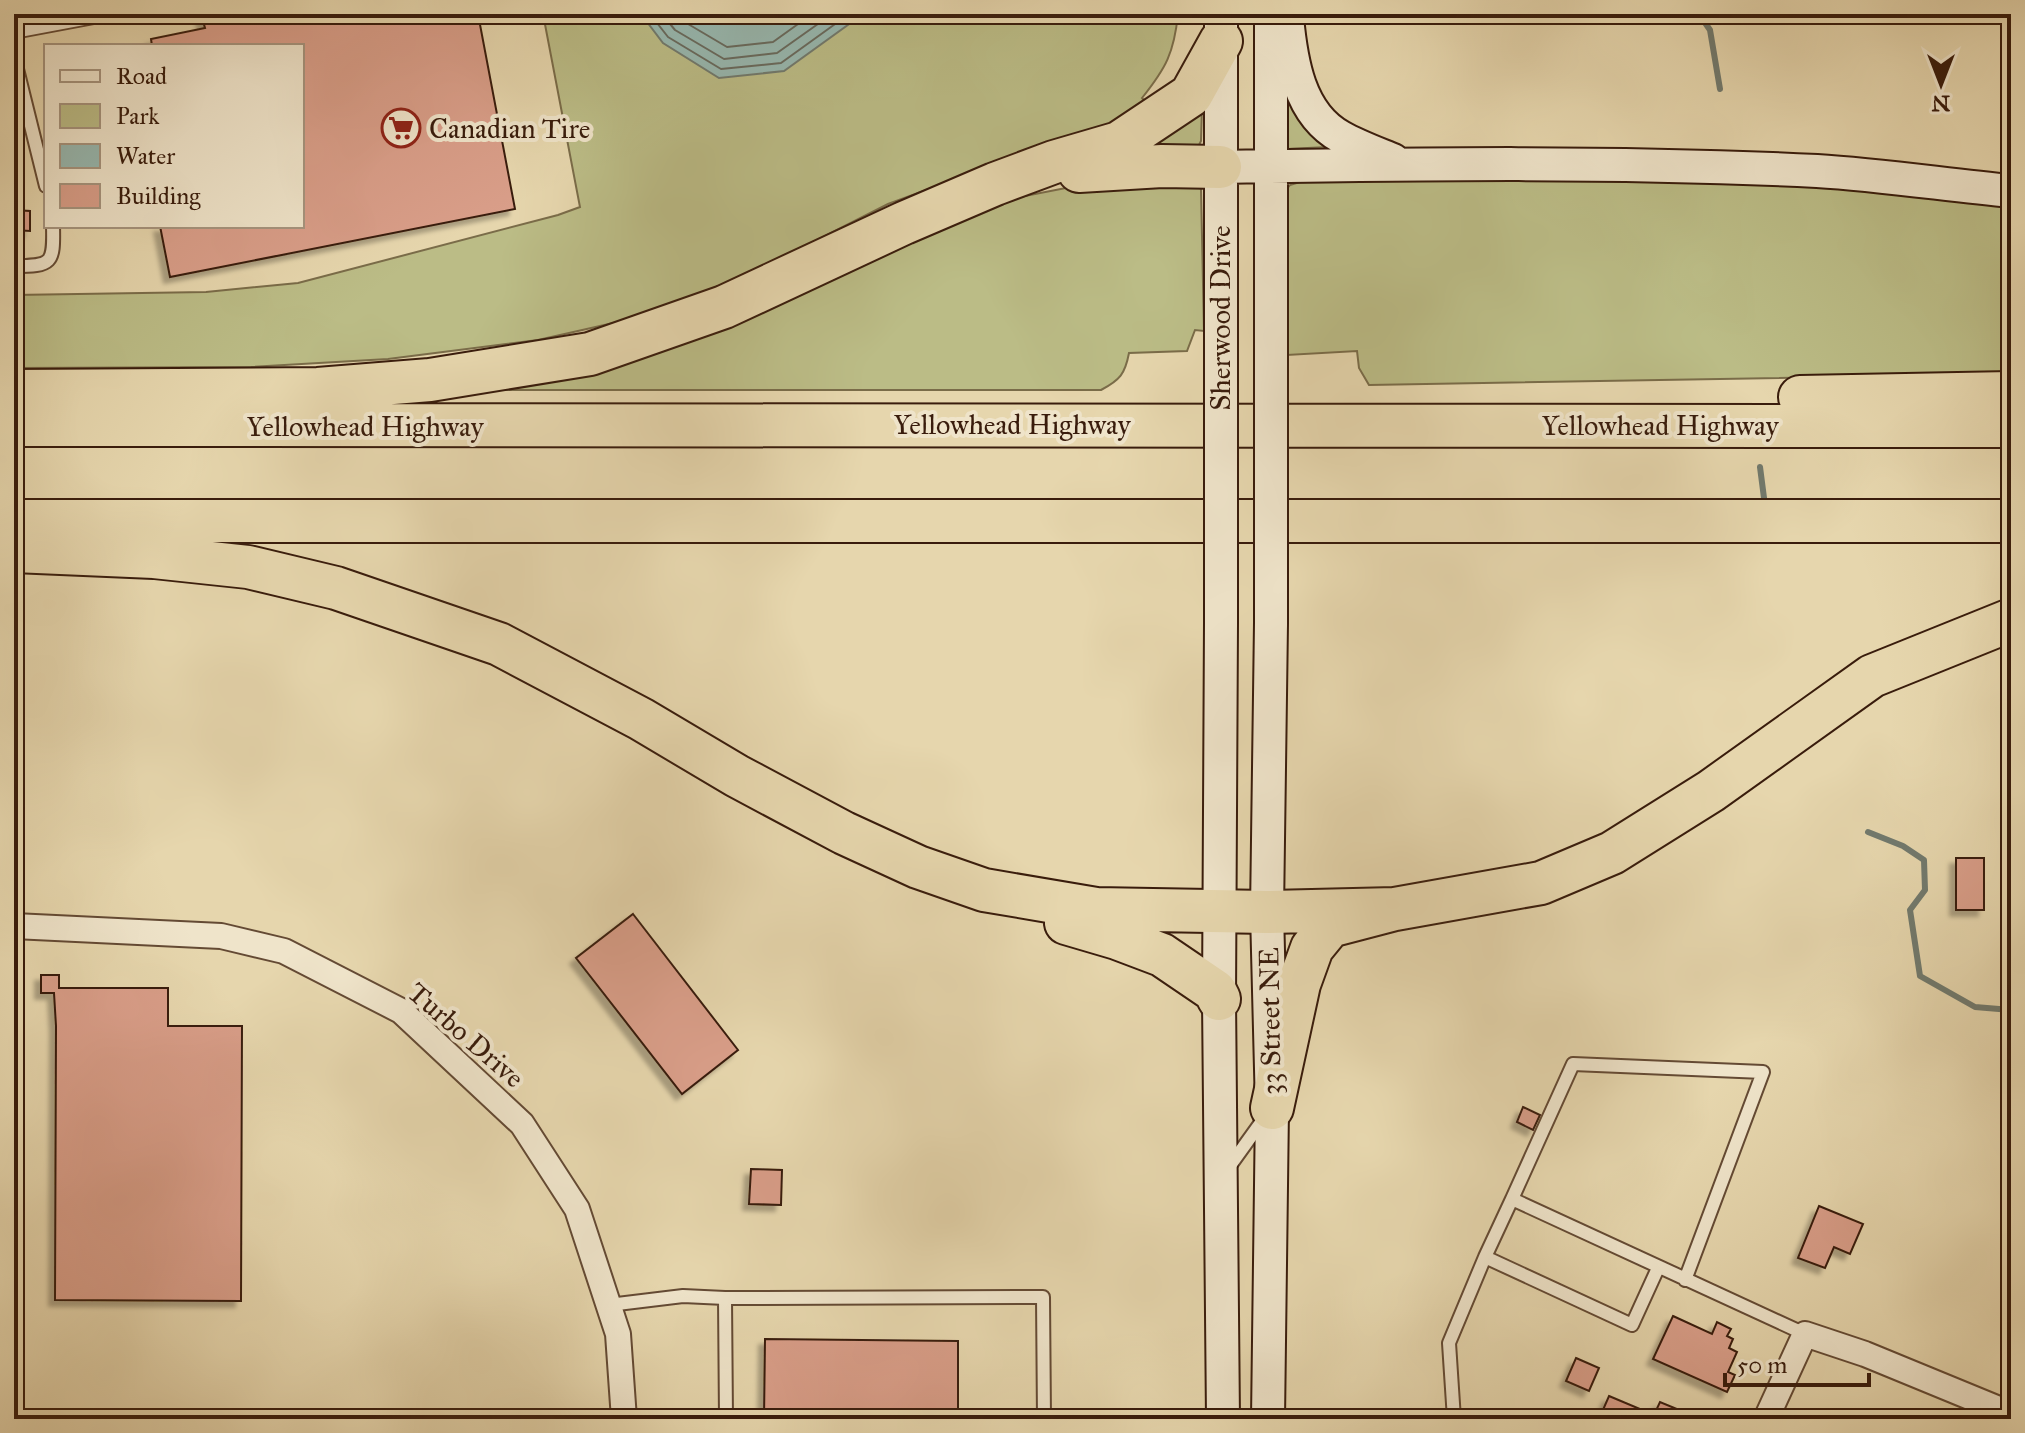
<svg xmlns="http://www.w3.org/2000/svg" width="2025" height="1433" font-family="'IM FELL Great Primer',serif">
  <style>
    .green { fill: #bbbc86; stroke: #7a6c49; stroke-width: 2 }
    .water { fill: #97b8b0; stroke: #717a6e; stroke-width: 2 }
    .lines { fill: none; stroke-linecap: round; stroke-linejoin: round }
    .shore { stroke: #686a5e; stroke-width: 2 }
    .stream { stroke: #717a6e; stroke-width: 6 }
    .building { fill: #d99e89; stroke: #391c0c; stroke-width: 2; filter: url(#shadow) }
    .lane-casing { stroke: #644a34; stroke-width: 16 }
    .street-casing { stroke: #644a34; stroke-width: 28 }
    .secondary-casing { stroke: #391c0c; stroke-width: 36 }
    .highway-casing { stroke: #391c0c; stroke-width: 46 }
    .lane { stroke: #efe4ca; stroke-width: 12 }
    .street { stroke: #efe4ca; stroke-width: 24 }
    .secondary { stroke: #efe4ca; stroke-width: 32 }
    .highway { stroke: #e6d6ad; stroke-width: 42 }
    .secondary-bridge-casing { stroke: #391c0c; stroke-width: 36; stroke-linecap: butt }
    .secondary-bridge { stroke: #efe4ca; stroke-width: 32 }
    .labels { text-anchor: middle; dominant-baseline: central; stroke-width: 8; stroke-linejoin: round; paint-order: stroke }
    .poi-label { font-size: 28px; fill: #391c0c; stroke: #efe4ca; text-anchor: start }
    .street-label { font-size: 28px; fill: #391c0c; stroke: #efe4ca }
  </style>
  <defs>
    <filter id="shadow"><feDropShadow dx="-6" dy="6" stdDeviation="2" flood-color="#0004"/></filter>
  </defs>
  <rect width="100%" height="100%" fill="#e6d6ad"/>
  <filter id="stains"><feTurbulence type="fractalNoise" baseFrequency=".0025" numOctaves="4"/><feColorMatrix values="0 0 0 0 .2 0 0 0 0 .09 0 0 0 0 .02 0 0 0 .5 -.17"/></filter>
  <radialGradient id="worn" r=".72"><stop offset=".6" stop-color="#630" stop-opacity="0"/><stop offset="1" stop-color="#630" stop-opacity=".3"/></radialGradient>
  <path class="green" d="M543 14H1178C1174 53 1166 68 1142 98L1151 109 1132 119 1022 155 888 204 748 275 631 319 538 340 388 359 251 367 14 368V295L206 292 298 283 558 215 580 207Z
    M1284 57 1328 147 1287 149 1283 146Z
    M1202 107 1201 141 1198 147 1118 153Z
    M1117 178 1191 182 1201 189 1204 331 1195 330 1187 351 1129 353C1125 374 1120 380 1101 390H388L453 383 999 201Z
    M1313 178 1709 180 1856 187 2011 207V374L1369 385 1359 368 1357 351 1287 355 1283 194 1290 185Z"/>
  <path class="water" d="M641 14H863L784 71 719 78 663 43Z"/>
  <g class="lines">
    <path class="shore" d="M650 14 668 37 721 69 781 63 849 14
      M662 14 675 30 724 59 777 53 832 14
      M678 14 683 21 727 47 773 42 812 14"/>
    <path class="stream" d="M1699 14 1710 30 1720 89
      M1760 467 1764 498
      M1868 832 1903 846 1924 860 1925 890 1910 910 1920 976 1975 1007 2011 1010"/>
  </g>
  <path class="building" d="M201 14H478L515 209 170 277 160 226H302V46H152L151 39 205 28Z
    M14 210 30 211V231L14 230Z
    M1956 858H1984V910H1956Z
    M633 914 738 1050 682 1094 576 958Z
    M41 975H59V988H168V1026H242L241 1301 55 1300 56 1026 54 993H41Z
    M1523 1107 1540 1115 1533 1130 1517 1122Z
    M751 1169 782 1170 781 1205 749 1204Z
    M1819 1206 1863 1224 1850 1254 1834 1247 1825 1268 1798 1258Z
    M1673 1316 1712 1334 1717 1322 1731 1329 1727 1336 1733 1339 1729 1348 1737 1352 1728 1372 1735 1375 1727 1392 1653 1359Z
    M765 1339 958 1341V1419H764Z
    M1576 1358 1599 1368 1589 1391 1566 1381Z
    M1609 1396 1654 1415 1660 1402 1701 1419H1599Z"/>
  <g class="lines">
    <defs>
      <path id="lane" d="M14 32 110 14
        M14 57 46 186
        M14 266C52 266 54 264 53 226
        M1229 1167 1265 1117
        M1512 1199 1573 1064 1763 1072 1685 1280
        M1485 1257 1632 1325 1658 1268
        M725 1298 1043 1297 1044 1419
        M609 1305 683 1296 725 1298 726 1419
        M1454 1419 1449 1343 1485 1257 1512 1199 1805 1334"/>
      <path id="street" d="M14 926 221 936 284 951 401 1011 522 1124 577 1209 618 1334 624 1419
        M1766 1419 1805 1334 1865 1354 2011 1414"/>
      <path id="secondary" d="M1287 17C1291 61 1299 114 1341 137 1357 146 1376 153 1393 160
        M1220 167C1419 164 1618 161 1817 171 1882 175 1947 185 2011 191
        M1271 360V14
        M1221 361V14
        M1221 623 1219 999 1223 1419
        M1268 1419 1272 1108 1267 912 1271 623"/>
      <path id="highway" d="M1079 171 1162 166 1220 167
        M14 391 318 389 430 380 590 354 724 307 904 223 995 184 1054 162 1119 143 1191 95 1221 41
        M1800 397 2011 393
        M14 425 2011 426
        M14 521H2011
        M14 551 154 557 248 567 336 588 499 644 641 719 737 776 844 833 918 867 984 890 1096 909 1267 912 1395 909
        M1066 923 1117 938 1162 955 1215 991 1219 999
        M1272 1108 1299 984 1312 948 1330 926 1395 909 1541 883 1612 853 1711 791 1872 676 2011 620"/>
    </defs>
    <use href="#lane" class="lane-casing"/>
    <use href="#street" class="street-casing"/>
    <use href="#secondary" class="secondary-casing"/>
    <use href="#highway" class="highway-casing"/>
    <use href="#lane" class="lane"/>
    <use href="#street" class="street"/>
    <use href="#secondary" class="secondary"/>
    <use href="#highway" class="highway"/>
    <defs>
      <path id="secondary-bridge" d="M1271 360V623
        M1221 623V361"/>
    </defs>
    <use href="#secondary-bridge" class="secondary-bridge-casing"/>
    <use href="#secondary-bridge" class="secondary-bridge"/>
  </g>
  <defs>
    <symbol id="supermarket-ring" viewBox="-11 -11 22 22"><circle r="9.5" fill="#efe4ca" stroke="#8f2418" stroke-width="1.5"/><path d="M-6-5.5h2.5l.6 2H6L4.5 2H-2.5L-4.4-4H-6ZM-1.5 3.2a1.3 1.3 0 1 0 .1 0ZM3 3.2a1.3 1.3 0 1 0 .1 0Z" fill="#8f2418"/></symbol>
  </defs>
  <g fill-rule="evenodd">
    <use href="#supermarket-ring" x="379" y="106" width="44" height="44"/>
  </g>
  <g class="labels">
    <g class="poi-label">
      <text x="429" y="128">Canadian Tire</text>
    </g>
    <g class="street-label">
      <text transform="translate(1220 318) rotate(-90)">Sherwood Drive</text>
      <text x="1012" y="424">Yellowhead Highway</text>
      <text x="1660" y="425">Yellowhead Highway</text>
      <text x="365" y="426">Yellowhead Highway</text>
      <text transform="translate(1270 1021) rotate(-91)">33 Street NE</text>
      <text transform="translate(466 1035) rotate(41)">Turbo Drive</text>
    </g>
  </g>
  <rect width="2025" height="1433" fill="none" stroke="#e6d6ad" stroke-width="48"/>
  <rect x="16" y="16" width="1993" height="1401" fill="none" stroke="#391c0c" stroke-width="4"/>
  <rect x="24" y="24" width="1977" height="1385" fill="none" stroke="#391c0c" stroke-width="2"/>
  <rect x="44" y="44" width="260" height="184" fill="#efe4ca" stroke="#a6947e" stroke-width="2"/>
  <rect x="60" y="70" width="40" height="12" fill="#efe4ca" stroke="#a6947e" stroke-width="2"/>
  <text x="116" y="84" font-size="24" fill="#391c0c">Road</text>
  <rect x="60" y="104" width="40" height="24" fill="#bbbc86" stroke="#a6947e" stroke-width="2"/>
  <text x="116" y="124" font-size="24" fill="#391c0c">Park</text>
  <rect x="60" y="144" width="40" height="24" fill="#97b8b0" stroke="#a6947e" stroke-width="2"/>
  <text x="116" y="164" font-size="24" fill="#391c0c">Water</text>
  <rect x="60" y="184" width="40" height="24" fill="#d99e89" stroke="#a6947e" stroke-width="2"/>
  <text x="116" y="204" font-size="24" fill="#391c0c">Building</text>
  <g transform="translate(1941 84) rotate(180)" stroke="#efe4ca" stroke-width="6" paint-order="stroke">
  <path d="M0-6L14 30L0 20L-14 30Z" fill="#391c0c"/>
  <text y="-12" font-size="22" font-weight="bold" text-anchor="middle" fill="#391c0c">N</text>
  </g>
  <path d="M1725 1373v12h144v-12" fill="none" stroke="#391c0c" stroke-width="4"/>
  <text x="1737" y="1373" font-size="24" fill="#391c0c" stroke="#efe4ca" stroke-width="6" paint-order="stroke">50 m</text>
  <rect width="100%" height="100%" filter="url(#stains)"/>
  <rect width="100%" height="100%" fill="url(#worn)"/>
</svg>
